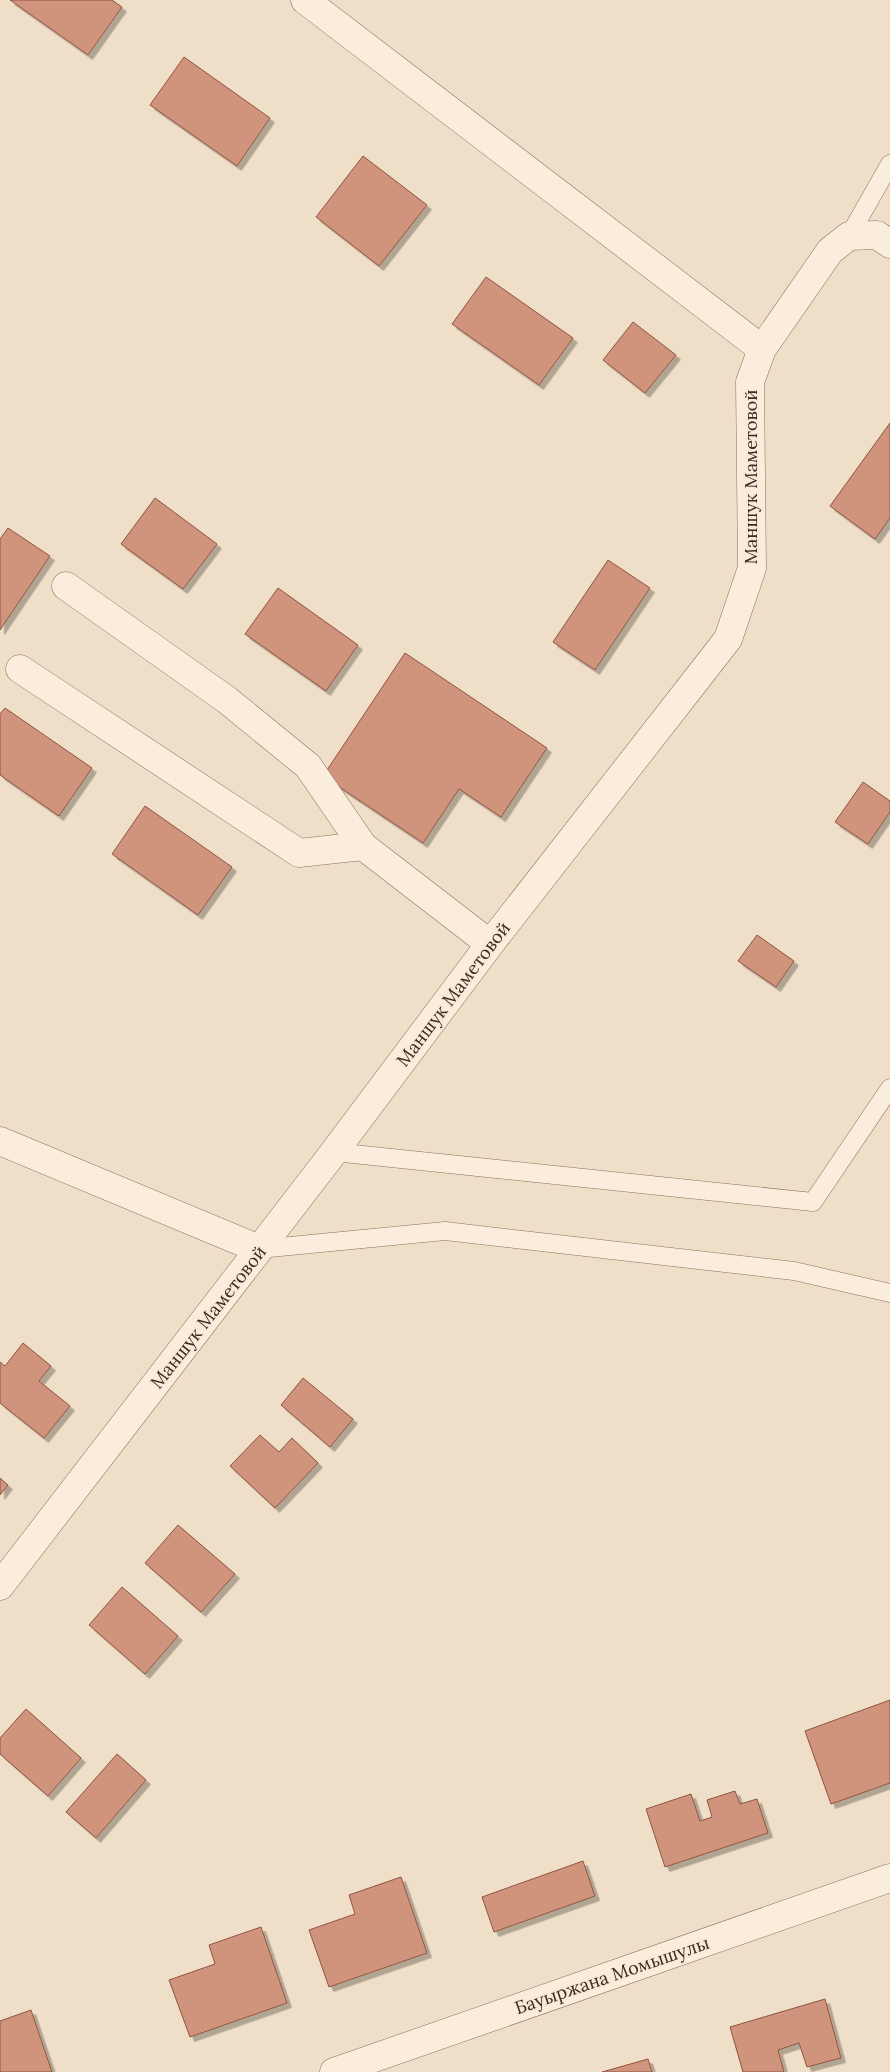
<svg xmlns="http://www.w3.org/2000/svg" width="890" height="2072" font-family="Lora,serif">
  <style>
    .building { fill: #d0937c; stroke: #8e5440; filter: url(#shadow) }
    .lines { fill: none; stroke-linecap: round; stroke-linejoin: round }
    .lane-casing { stroke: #8d6f5c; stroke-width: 19 }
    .street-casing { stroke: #8d6f5c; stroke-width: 29 }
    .lane { stroke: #faeddc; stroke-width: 18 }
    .street { stroke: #faeddc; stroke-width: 28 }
    .labels { text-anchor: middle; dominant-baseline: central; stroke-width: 4; stroke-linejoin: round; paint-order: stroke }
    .street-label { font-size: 18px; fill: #3d2a20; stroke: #f7ead8 }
  </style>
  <defs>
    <filter id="shadow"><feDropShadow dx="4.5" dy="4.5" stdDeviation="0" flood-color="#0004"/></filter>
  </defs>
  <rect width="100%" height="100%" fill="#f0dfc8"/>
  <path class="building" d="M10 0H112L122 7 88 55Z
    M184 57 270 118 237 166 150 105Z
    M363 156 427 205 379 266 316 217Z
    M486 277 573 338 539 385 452 324Z
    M633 322 676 355 645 393 603 360Z
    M890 423V518L875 539 830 506Z
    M155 498 217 544 183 589 121 544Z
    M8 528 50 556 0 630V539Z
    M608 560 650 588 595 670 553 642Z
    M278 588 358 645 326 691 245 634Z
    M405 653 547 748 501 817 459 789 423 843 323 776Z
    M5 708 92 768 59 816 0 775V714Z
    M863 782 890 801V812L868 844 835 822Z
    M145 806 232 867 198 915 112 854Z
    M757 935 794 961 776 987 738 961Z
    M23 1343 51 1366 39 1381 70 1406 44 1438 0 1403V1362L5 1366Z
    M303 1378 353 1419 330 1447 281 1405Z
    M260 1435 279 1452 292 1438 318 1463 275 1508 230 1466Z
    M0 1478 8 1485 0 1495Z
    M178 1525 235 1574 201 1612 145 1563Z
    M122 1587 178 1636 145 1674 89 1625Z
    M890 1700V1783L831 1804 805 1731Z
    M26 1709 81 1758 48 1796 0 1754V1738Z
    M117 1754 146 1780 96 1838 66 1812Z
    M735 1791 740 1804 757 1799 768 1833 665 1867 646 1809 691 1794 700 1821 712 1817 707 1800Z
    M583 1861 595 1896 494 1932 482 1897Z
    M401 1877 427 1953 329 1987 309 1930 355 1914 349 1895Z
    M261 1927 287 2003 190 2037 169 1980 215 1964 209 1945Z
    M825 1999 841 2058 807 2067 799 2043 778 2050 784 2072H743L730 2027Z
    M31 2010 52 2072H0V2021Z
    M648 2059 652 2072H602Z"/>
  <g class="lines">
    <defs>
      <path id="lane" d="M849 236 890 164
        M334 1152 813 1202 890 1088
        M259 1249 445 1231 794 1271 890 1293"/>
      <path id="street" d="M305 0 762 349
        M66 586 227 700 308 766 363 846 490 944
        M20 669 299 853 363 846
        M0 1141 259 1249
        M0 1586 334 1152 490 944 728 639 752 568 750 382 762 349 830 251 849 236 877 235 890 244
        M334 2072 890 1878"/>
    </defs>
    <use href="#lane" class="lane-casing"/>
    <use href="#street" class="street-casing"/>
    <use href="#lane" class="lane"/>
    <use href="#street" class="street"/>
  </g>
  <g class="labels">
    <g class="street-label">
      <text transform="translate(750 477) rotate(-90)">Маншук Маметовой</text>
      <text transform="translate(453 994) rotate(-53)">Маншук Маметовой</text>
      <text transform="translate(208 1317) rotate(-52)">Маншук Маметовой</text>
      <text transform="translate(612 1975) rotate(-19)">Бауыржана Момышулы</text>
    </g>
  </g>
</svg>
